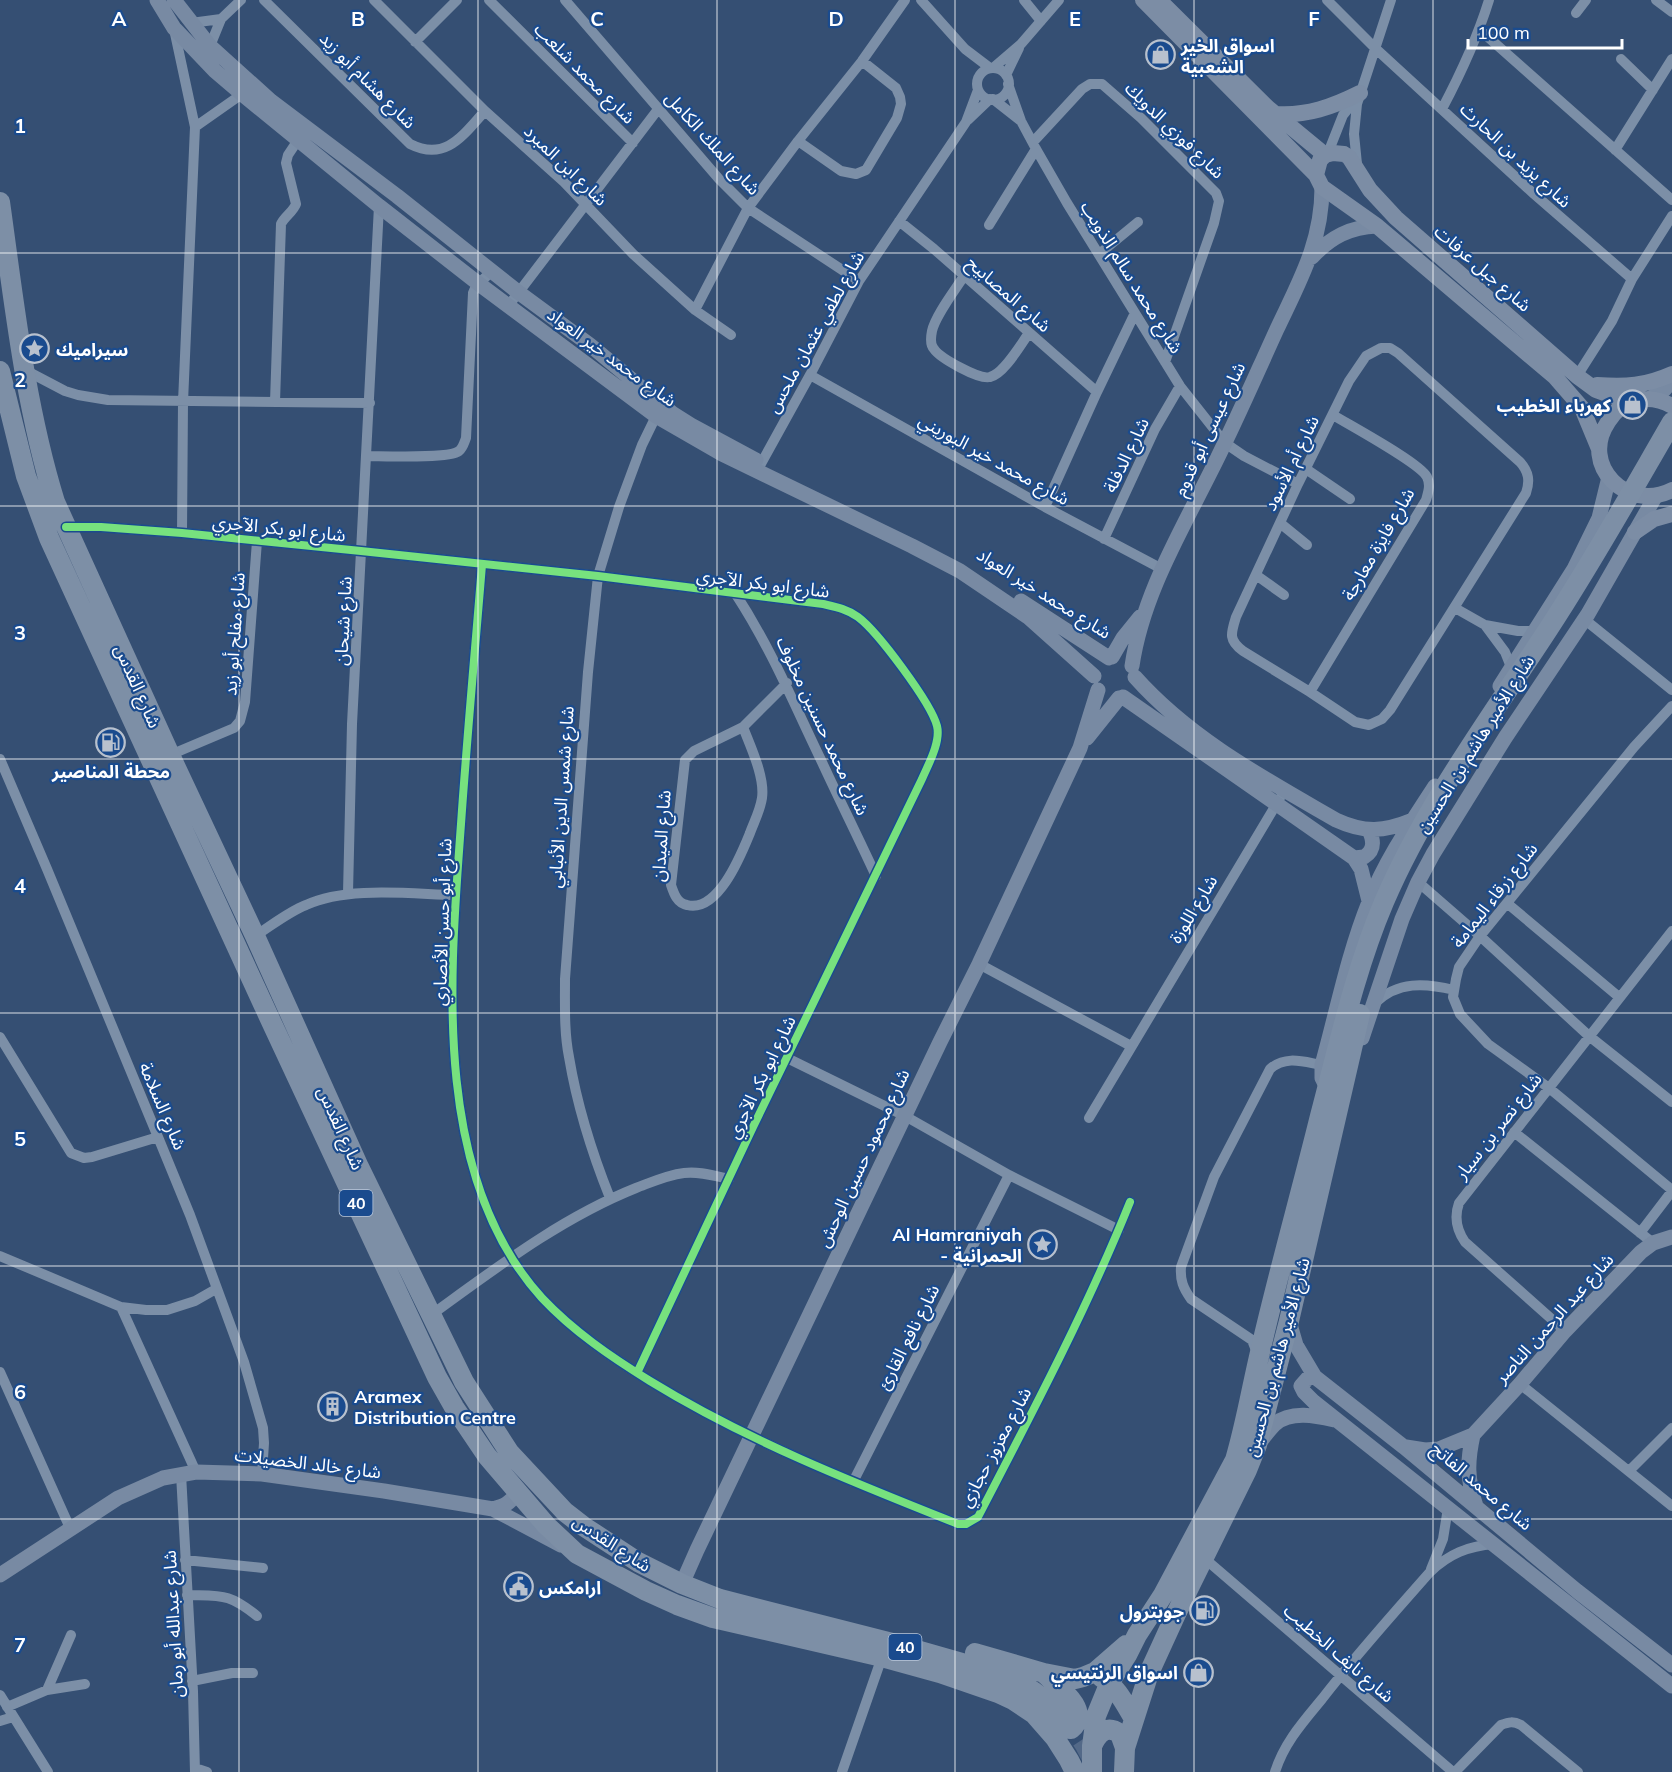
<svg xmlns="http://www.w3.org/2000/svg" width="1672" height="1772" font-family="Mulish,'Noto Sans Arabic',sans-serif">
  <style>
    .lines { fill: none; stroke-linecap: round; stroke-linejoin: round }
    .highway-tunnel { stroke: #536988; stroke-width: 20; stroke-dasharray: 20 10; stroke-linecap: butt }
    .street { stroke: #7c8fa7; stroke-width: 10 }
    .secondary { stroke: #788aa3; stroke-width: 15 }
    .primary { stroke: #7c8da5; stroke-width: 16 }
    .highway { stroke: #7d8fa6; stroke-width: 20 }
    .cycleway-casing { stroke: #1a4b8e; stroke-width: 11 }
    .cycleway { stroke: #77e17e; stroke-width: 8 }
    .grid { fill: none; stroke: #fff; stroke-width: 1.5; stroke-opacity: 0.55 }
    .labels { text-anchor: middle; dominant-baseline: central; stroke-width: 4.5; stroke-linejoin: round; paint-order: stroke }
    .shield { fill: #1a4b8e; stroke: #bac9dd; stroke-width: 1.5 }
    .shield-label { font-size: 16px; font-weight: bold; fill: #fff }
    .poi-label { font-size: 18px; font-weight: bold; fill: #fff; stroke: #1a4b8e; text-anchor: start }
    .street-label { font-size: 18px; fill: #fff; stroke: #1a4b8e }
    .grid-label { font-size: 20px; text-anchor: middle; font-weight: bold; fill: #fff; stroke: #1a4b8e; stroke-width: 4.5; stroke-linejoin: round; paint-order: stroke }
  </style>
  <rect width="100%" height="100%" fill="#354f73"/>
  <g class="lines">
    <path class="highway-tunnel" d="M1065 1715 1085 1745 1095 1764"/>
    <path class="street" d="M264 0 410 144C446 162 463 135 485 111
      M374 0 485 111 564 182 633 254 695 310 731 335
      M489 0 633 143
      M565 0 719 179 748 208 859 281
      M921 0 965 49 990 68
      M1024 0 1041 21
      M1327 0 1375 48 1534 194 1632 279
      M1656 0 1672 12
      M1576 13 1586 0
      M191 23 221 19
      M174 29 195 127 183 402 182 533
      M1480 30 1672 200
      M415 42 457 0
      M210 46 221 19 241 0
      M1621 59 1653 90
      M993 68 1021 44 1059 0
      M977 84a16 16 0 1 1 32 0a16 16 0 1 1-32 0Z
      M1006 75 1019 48
      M1008 84 1021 121 1036 149 1067 203 1180 386 1225 443 1244 456 1298 484
      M993 99 1021 121
      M1442 109C1461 73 1477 39 1489 0
      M968 120 990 99
      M195 127 242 94
      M798 141 841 171 856 174 866 170 897 118 901 104 900 97 896 88 862 61
      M1033 142 1082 89 1090 84H1102L1141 118 1216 193 1219 201 1214 223 1165 362
      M1615 150 1672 59
      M1328 153 1343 115 1356 99
      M1357 164 1354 134 1357 104 1391 0
      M899 221 934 249 1097 392
      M989 225 1036 149
      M1099 254 1138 222
      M964 276C955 290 935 316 932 331 931 336 930 345 934 349 940 358 979 380 990 377 1004 374 1021 344 1029 333
      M509 305 659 108
      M695 310 748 208 798 141 862 61 905 0
      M1381 348H1390L1398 353 1520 462C1529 472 1530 481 1526 493L1390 710 1382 719 1369 725 1355 722 1310 692 1243 651C1228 640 1231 633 1236 617L1298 484 1349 381 1366 356Z
      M25 370 65 391 78 395 108 400 370 403
      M810 375 1045 507 1162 569
      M1577 376 1612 321 1632 279 1672 216
      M275 402 281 224C285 216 293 212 296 204L286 163 288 155 298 140
      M367 456C383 456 449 459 459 451 463 448 464 443 466 438L473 293 476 286 492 271
      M1306 469 1350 499
      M757 471 810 375 859 281 966 122 978 90
      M1045 507 1097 392 1135 313
      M1280 523 1307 545
      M66 527H101L182 533 361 551 598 576 823 604C836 607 847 609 858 617 878 632 931 703 937 726 941 742 928 765 922 779L753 1127 637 1373
      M1104 539 1155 429 1180 386
      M482 565C475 651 467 737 461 824 450 975 431 1176 542 1298 573 1331 611 1357 650 1381 746 1440 852 1482 958 1524H966L978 1517C1031 1415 1087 1309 1130 1202
      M1256 575 1284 595
      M735 593C771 648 793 702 821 760 839 799 858 837 876 876
      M1455 608 1485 625 1518 631H1534
      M1584 619 1672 690
      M1485 625 1505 652 1511 667
      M1310 692 1426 500C1428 493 1431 485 1427 477 1420 463 1351 426 1333 415
      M1672 706 1634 747 1480 936 1459 967 1456 979 1453 997 1460 1014 1488 1044 1549 1088 1672 1190
      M743 727C751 748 765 777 762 798 760 811 754 822 750 833 741 855 718 913 687 905 677 903 674 894 671 885L685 760 694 751 743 727 787 683
      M170 755 234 728 240 721 245 702 257 541
      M0 759 47 869 158 1137 190 1215 244 1362 263 1428 264 1443 262 1474
      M1418 882 1480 936 1589 1036 1672 1102
      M348 893 352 724 379 206
      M1508 904 1619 997
      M255 936C271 926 288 912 306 905 347 886 410 894 456 895
      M979 964 1131 1046
      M1375 1003C1398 981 1425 983 1454 990
      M0 1037 71 1153 84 1158 92 1157 158 1137
      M787 1058 905 1116 1009 1175 1119 1230
      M1089 1118 1280 798
      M1514 1132 1653 1243
      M610 1198C592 1153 577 1105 569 1057 564 1032 565 1005 565 979L588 672 598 576 619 507 642 445 659 410
      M1640 1233 1672 1191
      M0 1256 121 1307 146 1310H167L195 1301 216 1289
      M121 1307 196 1472
      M431 1315C496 1268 561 1218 636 1188 652 1182 667 1175 684 1173 700 1171 714 1176 729 1179
      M1565 1331 1465 1242C1456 1229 1454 1217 1459 1203L1672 931
      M1257 1353 1252 1340 1191 1299C1183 1288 1180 1280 1181 1267L1214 1177 1270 1069C1286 1055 1304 1062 1322 1065
      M0 1372 70 1528
      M1520 1384 1672 1506
      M1629 1471 1672 1428
      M181 1474 193 1691 195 1772
      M853 1482 1009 1175
      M1204 1558 1453 1772
      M185 1560 263 1568
      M1431 1569 1443 1539 1448 1508
      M187 1595C222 1596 229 1593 257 1616
      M192 1681 232 1673H253
      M47 1690 71 1635
      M0 1695 48 1772
      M7 1707 47 1690 85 1684
      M0 1721 13 1717
      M195 1768 207 1772
      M842 1772 882 1657
      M1275 1772C1284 1743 1303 1722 1322 1699 1356 1655 1393 1614 1430 1572 1449 1554 1468 1546 1494 1544
      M1455 1772 1501 1725C1509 1722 1513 1721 1521 1725L1578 1772"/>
    <path class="secondary" d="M157 0 174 28 215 71 242 94 379 206 479 284 656 416 722 454 912 546 960 571 1028 617 1094 676
      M174 0 210 46 271 101 397 196 518 292 590 345 672 413 691 425 756 460
      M1312 257C1331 237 1350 227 1377 226
      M1649 399 1664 390 1672 381
      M1021 601 1109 658
      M1112 657 1123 638 1140 617
      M1132 666C1142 597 1179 535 1210 473 1234 426 1255 377 1277 329 1300 280 1322 242 1322 187
      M1135 677C1190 739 1265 779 1336 820 1364 833 1384 832 1413 820
      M1500 686 1574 569 1599 518 1609 477
      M1123 697 1354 858 1361 869 1369 901
      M1087 738 1119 698
      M1354 858 1364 857C1375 850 1374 841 1369 830
      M1362 1038 1402 919 1418 882 1433 854 1505 738 1588 614 1655 497
      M1327 1088 1322 1078V1065C1337 1011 1348 954 1369 902 1385 861 1411 823 1435 786
      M1289 1321 1296 1345 1315 1377 1404 1447 1577 1591 1672 1665
      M1315 1377 1308 1378 1301 1386 1304 1392 1314 1402 1672 1686
      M1473 1435C1467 1462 1467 1479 1476 1506
      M1259 1443C1264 1437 1269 1430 1275 1424 1291 1410 1317 1416 1335 1420
      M1406 1447 1425 1450 1439 1449 1473 1435 1520 1384 1565 1331 1641 1252 1653 1243 1672 1237
      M493 1509C505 1506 510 1503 517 1493
      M0 1575 118 1498 163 1478 196 1472 262 1474 384 1491 493 1509 561 1545
      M682 1584 697 1550 940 1042 979 964 1080 748 1098 690"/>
    <path class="primary" d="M1143 0 1316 175
      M1159 0 1268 108 1325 155
      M1276 114C1307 116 1332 107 1360 93
      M1597 385C1626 387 1645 386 1672 374
      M1672 406C1662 400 1648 398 1636 400 1624 403 1614 412 1608 422 1579 465 1627 513 1672 490
      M1599 449 1582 408 1555 377 1377 226 1322 187 1316 175 1320 160 1325 155 1333 153 1344 154 1349 157 1370 190 1396 218 1577 376 1596 390 1629 402
      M1635 532 1654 519 1672 514"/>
    <path class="highway" d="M0 202C14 302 25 405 55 502L170 755 255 936 359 1167 464 1382 509 1452 565 1512 583 1526 638 1562 682 1584 720 1599 896 1644 987 1670 1013 1679 1033 1691 1065 1715
      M0 371 26 476 49 538 269 1017 437 1377 454 1407 487 1456 546 1525 577 1554 646 1591 677 1605 713 1618 882 1657 940 1673 998 1693 1013 1700 1034 1714 1055 1738 1069 1760 1075 1772
      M975 1653 1044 1673 1075 1679 1083 1677 1095 1672 1126 1645
      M1101 1677C1117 1687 1125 1704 1134 1719
      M1042 1717 1061 1728 1071 1729C1093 1711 1057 1686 1045 1674
      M1092 1746C1098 1733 1107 1724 1120 1734L1125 1748
      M1092 1772V1746L1096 1716 1110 1682 1127 1655 1137 1635 1163 1595 1235 1460C1246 1423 1252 1385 1261 1348 1279 1270 1301 1193 1320 1116 1339 1044 1355 970 1384 902 1426 804 1491 717 1549 628 1593 561 1632 491 1672 422
      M1124 1772 1125 1748 1149 1673 1176 1614 1247 1470 1257 1445 1289 1321 1360 1014"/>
    <defs>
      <path id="cycleway" d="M66 527H101L182 533 361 551 598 576 823 604C836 607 847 609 858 617 878 632 931 703 937 726 941 742 928 765 922 779L753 1127 637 1373
        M482 565C475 651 467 737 461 824 450 975 431 1176 542 1298 573 1331 611 1357 650 1381 746 1440 852 1482 958 1524H966L978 1517C1031 1415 1087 1309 1130 1202"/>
    </defs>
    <use href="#cycleway" class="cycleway-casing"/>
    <use href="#cycleway" class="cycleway"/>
  </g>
  <path class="grid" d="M239 0V1772M478 0V1772M717 0V1772M955 0V1772M1194 0V1772M1433 0V1772M0 253H1672M0 506H1672M0 759H1672M0 1013H1672M0 1266H1672M0 1519H1672"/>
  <defs>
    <symbol id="shop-ring" viewBox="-11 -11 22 22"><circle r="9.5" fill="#1a4b8e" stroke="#b8c1ce" stroke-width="1.5"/><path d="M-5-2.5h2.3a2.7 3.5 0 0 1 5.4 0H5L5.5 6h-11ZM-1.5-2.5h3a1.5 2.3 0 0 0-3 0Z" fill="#b8c1ce"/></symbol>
    <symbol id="sight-ring" viewBox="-11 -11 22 22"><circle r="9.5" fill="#1a4b8e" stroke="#b8c1ce" stroke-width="1.5"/><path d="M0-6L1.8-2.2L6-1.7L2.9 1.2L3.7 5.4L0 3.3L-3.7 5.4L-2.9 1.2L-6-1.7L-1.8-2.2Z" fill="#b8c1ce"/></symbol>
    <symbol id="fuel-ring" viewBox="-11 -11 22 22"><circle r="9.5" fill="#1a4b8e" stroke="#b8c1ce" stroke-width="1.5"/><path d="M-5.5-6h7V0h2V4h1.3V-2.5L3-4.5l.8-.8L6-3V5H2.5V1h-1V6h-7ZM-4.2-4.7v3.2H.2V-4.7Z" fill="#b8c1ce"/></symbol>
    <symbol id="building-ring" viewBox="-11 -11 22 22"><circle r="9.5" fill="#1a4b8e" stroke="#b8c1ce" stroke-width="1.5"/><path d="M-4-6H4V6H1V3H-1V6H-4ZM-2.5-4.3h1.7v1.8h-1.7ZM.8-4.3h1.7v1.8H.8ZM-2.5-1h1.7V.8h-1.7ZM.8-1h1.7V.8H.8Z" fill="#b8c1ce"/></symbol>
    <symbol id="civic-ring" viewBox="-11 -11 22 22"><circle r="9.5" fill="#1a4b8e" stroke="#b8c1ce" stroke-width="1.5"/><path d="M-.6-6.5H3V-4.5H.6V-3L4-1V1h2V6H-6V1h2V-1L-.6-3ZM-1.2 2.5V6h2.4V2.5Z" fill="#b8c1ce"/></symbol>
  </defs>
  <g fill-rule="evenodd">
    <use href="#shop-ring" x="1144" y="38" width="33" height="33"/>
    <use href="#sight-ring" x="18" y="332" width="33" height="33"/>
    <use href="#shop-ring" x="1616" y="388" width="33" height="33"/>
    <use href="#fuel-ring" x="94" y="726" width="33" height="33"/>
    <use href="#sight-ring" x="1026" y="1228" width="33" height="33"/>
    <use href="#building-ring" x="316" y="1390" width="33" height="33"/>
    <use href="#civic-ring" x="502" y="1570" width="33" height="33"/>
    <use href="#fuel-ring" x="1188" y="1594" width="33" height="33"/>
    <use href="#shop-ring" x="1182" y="1656" width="33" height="33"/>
  </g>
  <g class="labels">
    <g class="shield">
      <rect x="339.5" y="1190" width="33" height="26" rx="4.5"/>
      <rect x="888.5" y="1634" width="33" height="26" rx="4.5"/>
    </g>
    <g class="shield-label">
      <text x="356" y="1203">40</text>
      <text x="905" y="1647">40</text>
    </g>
    <g class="poi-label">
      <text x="1181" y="45">اسواق الخير<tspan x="1181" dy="21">الشعبية</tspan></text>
      <text x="56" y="349">سيراميك</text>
      <text x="1611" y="405" text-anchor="end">كهرباء الخطيب</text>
      <text x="111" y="771" text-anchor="middle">محطة المناصير</text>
      <text x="1022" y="1234" text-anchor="end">Al Hamraniyah<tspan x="1022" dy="21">- الحمرانية</tspan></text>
      <text x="354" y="1396">Aramex<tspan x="354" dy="21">Distribution Centre</tspan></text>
      <text x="539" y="1587">ارامكس</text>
      <text x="1184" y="1611" text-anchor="end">جوبترول</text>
      <text x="1178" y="1672" text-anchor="end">اسواق الرنتيسي</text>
    </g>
    <g class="street-label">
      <text transform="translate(585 73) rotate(45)">شارع محمد شلعب</text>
      <text transform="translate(368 80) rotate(45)">شارع هشام أبو زيد</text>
      <text transform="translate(1175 130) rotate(44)">شارع فوزي الدويك</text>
      <text transform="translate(713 143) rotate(48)">شارع الملك الكامل</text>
      <text transform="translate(1516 155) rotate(43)">شارع يزيد بن الحارث</text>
      <text transform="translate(566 165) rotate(44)">شارع ابن المبرد</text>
      <text transform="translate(1483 268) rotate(41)">شارع جبل عرفات</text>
      <text transform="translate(1132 277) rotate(58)">شارع محمد سالم الذويب</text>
      <text transform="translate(1009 294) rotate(41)">شارع المصابيح</text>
      <text transform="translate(815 332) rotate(-61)">شارع لطفي عثمان ملحس</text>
      <text transform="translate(612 357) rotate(36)">شارع محمد خير العواد</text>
      <text transform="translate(1209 429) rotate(-65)">شارع عيسى أبو قدوم</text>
      <text transform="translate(1126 455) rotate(-64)">شارع الدفلة</text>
      <text transform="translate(994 459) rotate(29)">شارع محمد خير البوريني</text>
      <text transform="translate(1291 463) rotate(-64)">شارع أم الأسود</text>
      <text transform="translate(279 528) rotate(6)">شارع ابو بكر الآجري</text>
      <text transform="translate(1378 544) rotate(-60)">شارع فايزة معارجة</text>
      <text transform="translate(763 583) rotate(7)">شارع ابو بكر الآجري</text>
      <text transform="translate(1044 593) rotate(32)">شارع محمد خير العواد</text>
      <text transform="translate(343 621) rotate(-87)">شارع شيحان</text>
      <text transform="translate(234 634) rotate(-86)">شارع مفلح أبو زيد</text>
      <text transform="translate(138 686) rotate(66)">شارع القدس</text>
      <text transform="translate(823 726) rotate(65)">شارع محمد حسنين مخلوف</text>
      <text transform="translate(1475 744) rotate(-58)">شارع الأمير هاشم بن الحسين</text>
      <text transform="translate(561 797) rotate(-86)">شارع شمس الدين الأنبابي</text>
      <text transform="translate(661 836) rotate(-86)">شارع الميدان</text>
      <text transform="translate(1494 895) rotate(-52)">شارع زرقاء اليمامة</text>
      <text transform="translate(1193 909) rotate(-59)">شارع اللوزة</text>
      <text transform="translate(442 922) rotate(-88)">شارع أبو حسن الأنصاري</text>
      <text transform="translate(761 1077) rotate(-64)">شارع ابو بكر الآجري</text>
      <text transform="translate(163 1106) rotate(67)">شارع السلامة</text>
      <text transform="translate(1498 1126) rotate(-52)">شارع نصر بن سيار</text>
      <text transform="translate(341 1128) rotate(66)">شارع القدس</text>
      <text transform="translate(863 1158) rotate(-65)">شارع محمود حسين الوحش</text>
      <text transform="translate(1554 1318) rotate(-48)">شارع عبد الرحمن الناصر</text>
      <text transform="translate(908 1337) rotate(-63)">شارع نافع القارئ</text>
      <text transform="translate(1277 1357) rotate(-75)">شارع الأمير هاشم بن الحسين</text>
      <text transform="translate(995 1447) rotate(-62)">شارع معزوز حجازي</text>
      <text transform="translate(308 1463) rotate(7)">شارع خالد الخصيلات</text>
      <text transform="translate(1482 1486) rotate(40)">شارع محمد الفاتح</text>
      <text transform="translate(612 1543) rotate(33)">شارع القدس</text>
      <text transform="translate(173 1624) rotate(-93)">شارع عبدالله أبو رمان</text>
      <text transform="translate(1339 1653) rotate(41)">شارع نايف الخطيب</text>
    </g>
  </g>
  <g class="grid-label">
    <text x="119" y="26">A</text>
    <text x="358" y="26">B</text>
    <text x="597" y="26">C</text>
    <text x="836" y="26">D</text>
    <text x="1075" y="26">E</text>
    <text x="1314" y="26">F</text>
    <text x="20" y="133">1</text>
    <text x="20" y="387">2</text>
    <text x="20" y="640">3</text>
    <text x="20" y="893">4</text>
    <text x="20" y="1146">5</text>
    <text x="20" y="1399">6</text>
    <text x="20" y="1652">7</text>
  </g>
  <path d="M1468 39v9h154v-9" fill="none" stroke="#ffffff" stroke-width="3"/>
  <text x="1477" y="39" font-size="18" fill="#ffffff" stroke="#1a4b8e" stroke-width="4.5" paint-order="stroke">100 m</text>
</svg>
